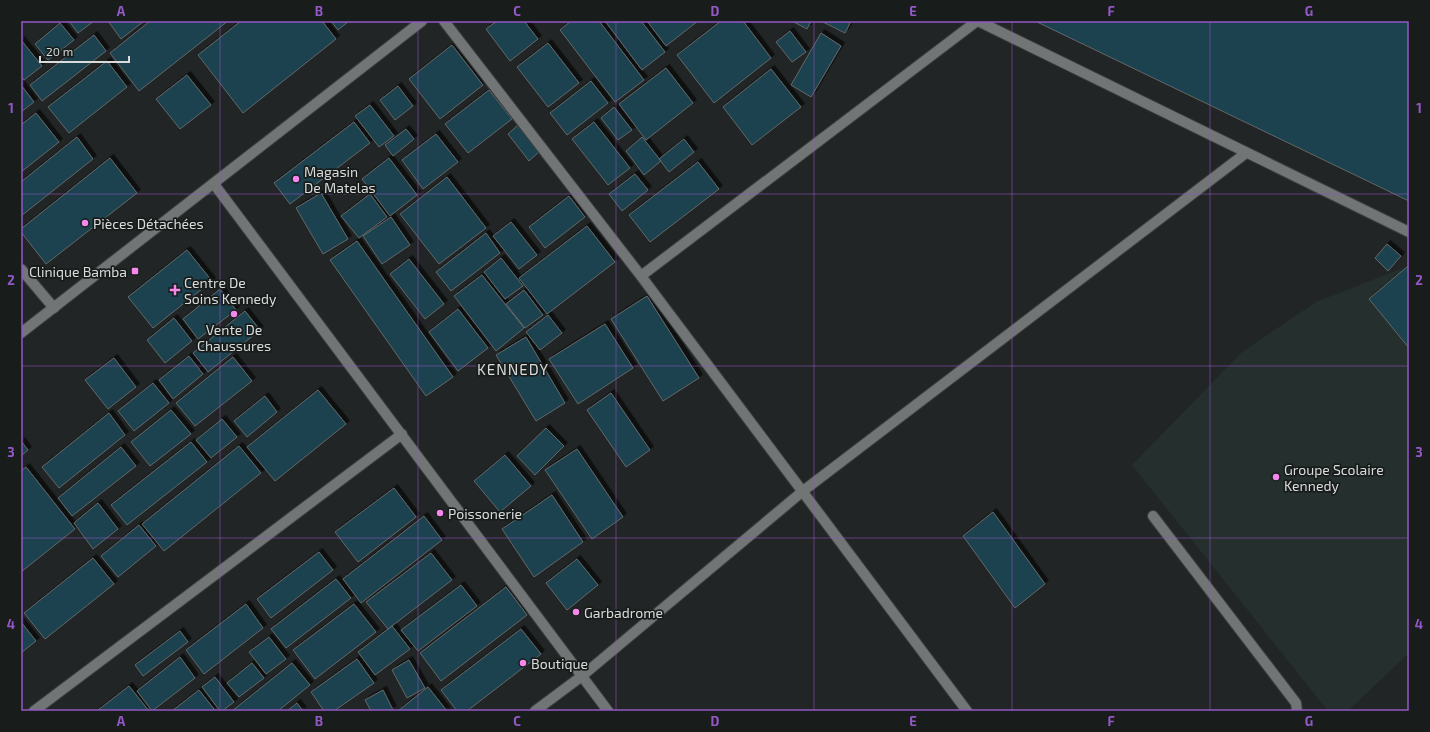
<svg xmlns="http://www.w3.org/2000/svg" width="1430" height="732" font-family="'Exo 2',sans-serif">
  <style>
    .built { fill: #242f2e }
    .building { fill: #1a434f; stroke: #646768; filter: url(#shadow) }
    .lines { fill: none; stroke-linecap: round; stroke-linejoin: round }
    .minor-casing { stroke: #3d3f3f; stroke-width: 12 }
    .tertiary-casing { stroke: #3d3f3f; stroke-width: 12 }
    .minor { stroke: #727575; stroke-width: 10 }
    .tertiary { stroke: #727575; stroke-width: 10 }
    .grid { fill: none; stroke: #9358c6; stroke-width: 1; stroke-opacity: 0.55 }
    .poi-dot { fill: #f688ed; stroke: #181c1b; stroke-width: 1.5 }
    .labels { text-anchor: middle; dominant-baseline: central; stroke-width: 3.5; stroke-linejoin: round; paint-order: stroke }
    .poi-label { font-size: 14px; fill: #dadcdc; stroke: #181c1b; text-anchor: start }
    .neighbourhood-label { font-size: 15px; letter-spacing: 1px; fill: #dadcdc; stroke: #181c1b }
    .neatline { fill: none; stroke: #9358c6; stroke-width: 1.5 }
    .grid-label { font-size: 13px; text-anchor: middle; font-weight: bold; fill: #9358c6 }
  </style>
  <defs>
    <filter id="shadow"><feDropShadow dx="3.5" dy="-3.5" stdDeviation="0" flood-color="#0009"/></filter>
  </defs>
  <rect width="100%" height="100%" fill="#222525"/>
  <path class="built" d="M1408 266 1409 653 1348 711H1328L1132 465 1242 352 1316 302Z"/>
  <path class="building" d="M69 21H94L78 33Z
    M108 21H144L121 39Z
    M150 21H228L139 91 110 53Z
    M241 21H322L336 39 243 113 198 55Z
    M331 21H349L338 30Z
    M497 21H524L538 39 510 61 486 29Z
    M571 21H599L644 80 615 102 560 30Z
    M605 21H641L665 52 642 70Z
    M647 21H698L666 46Z
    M721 21H743L771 58 714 103 677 55Z
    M792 21H811L807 29Z
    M821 21H851L845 33Z
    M1035 21H1409V201Z
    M60 23 74 40 48 60 35 44Z
    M790 31 806 52 792 62 776 42Z
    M821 33 841 46 811 97 791 85Z
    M94 35 106 51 42 101 30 85Z
    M21 40 42 66 24 80 21 76Z
    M548 43 579 83 548 107 517 67Z
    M452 45 483 85 440 119 409 79Z
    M107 61 127 87 69 133 48 107Z
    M666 68 693 103 646 140 619 104Z
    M771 69 801 107 752 145 723 107Z
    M187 75 211 105 180 129 156 99Z
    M591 81 608 103 567 135 550 113Z
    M21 85 34 102 21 112Z
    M398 86 413 106 395 120 380 100Z
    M489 90 512 119 468 153 445 124Z
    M370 105 394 136 379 147 355 116Z
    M614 107 632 130 618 140 601 118Z
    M36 113 59 142 21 172V125Z
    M354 122 370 143 290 204 274 183Z
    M594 122 630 168 608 185 572 139Z
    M518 125 539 152 529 161 508 134Z
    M406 129 414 139 393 156 385 145Z
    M436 134 458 162 423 189 402 160Z
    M77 137 93 159 21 216V182Z
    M642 137 661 161 644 175 626 151Z
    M684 139 694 152 669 172 659 159Z
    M110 158 137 193 46 264 21 232V229Z
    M389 158 417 195 390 216 362 179Z
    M698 162 719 189 650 242 629 215Z
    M635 174 648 190 622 211 609 194Z
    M447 177 486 228 439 264 400 214Z
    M321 193 348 239 323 254 296 208Z
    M370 194 387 217 359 238 341 216Z
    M569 196 585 217 545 248 529 227Z
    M391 217 410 245 382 264 363 236Z
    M511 222 537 255 519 269 493 236Z
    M587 226 615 262 547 314 519 278Z
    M486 233 500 253 451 291 436 272Z
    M357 241 453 377 426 396 330 260Z
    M1387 244 1401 256 1388 271 1375 258Z
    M187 250 212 281 153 328 128 297Z
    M501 258 523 286 505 299 484 272Z
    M409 259 444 304 425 319 390 274Z
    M1408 266 1409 267V348L1369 299Z
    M482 275 524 328 496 351 454 296Z
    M220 289 236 310 198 339 183 319Z
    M524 290 543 315 525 328 506 304Z
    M647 296 699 378 663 401 611 319Z
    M458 309 488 348 458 371 429 332Z
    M245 311 260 330 208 372 193 353Z
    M548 315 562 333 540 350 526 332Z
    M174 318 192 341 165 363 147 340Z
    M605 324 633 368 578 404 549 359Z
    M526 337 565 403 536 421 496 355Z
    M189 356 203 374 173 399 159 380Z
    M233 357 252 381 195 426 176 403Z
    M114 358 136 387 108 409 85 380Z
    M153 383 169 403 134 431 118 411Z
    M318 390 346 424 275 481 247 447Z
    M611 393 650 450 626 467 587 410Z
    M265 396 277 412 247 437 234 421Z
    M171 410 191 434 150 466 131 442Z
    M109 413 125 435 59 488 42 467Z
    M222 419 237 437 211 458 196 440Z
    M546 428 564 446 535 475 517 456Z
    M21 441 28 450 21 456Z
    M191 442 207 462 127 525 111 505Z
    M239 446 261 473 164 551 142 524Z
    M121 447 136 466 72 516 58 498Z
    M577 449 623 517 592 539 545 470Z
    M505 455 531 486 500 512 474 481Z
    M26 467 75 529 21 572V471Z
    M394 488 416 517 358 562 335 532Z
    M552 495 583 542 534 577 502 529Z
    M98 503 118 529 93 549 74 523Z
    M993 512 1045 584 1015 608 963 536Z
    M424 516 442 540 361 603 343 579Z
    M139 525 156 546 118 577 101 556Z
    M319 552 333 570 271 618 257 599Z
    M431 553 452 580 388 629 366 602Z
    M93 558 114 584 45 639 24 613Z
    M577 559 598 585 567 610 546 583Z
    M336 579 351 598 286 648 271 629Z
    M461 585 477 606 418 651 401 630Z
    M506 587 527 615 441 681 420 653Z
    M246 604 263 628 204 674 186 650Z
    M354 604 376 632 315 679 293 650Z
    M21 622 36 641 21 653Z
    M392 626 410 649 375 675 358 652Z
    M521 629 541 654 467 711H457L441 690Z
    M180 631 188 642 143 676 135 665Z
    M269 637 286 659 266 674 249 652Z
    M180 657 195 678 152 711 137 691Z
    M357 659 374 683 334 711H324L311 692Z
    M409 660 425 688 407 698 392 670Z
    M252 663 264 678 239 697 227 683Z
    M292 663 310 685 278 711H232Z
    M215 677 234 702 222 711H220L202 687Z
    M129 686 149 711H97Z
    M428 687 447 711H398Z
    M199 690 214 709 212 711H172Z
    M383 690 393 710 371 711 365 700Z
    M297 703 303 711H287Z"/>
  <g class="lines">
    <defs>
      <path id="minor" d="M444 21 641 276 967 711
        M978 21 1409 232
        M214 184 608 711
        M21 269 54 308
        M641 276 977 21
        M1153 516 1296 703 1297 711
        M34 711 402 434
        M535 711 582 676 803 491 1246 153"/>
      <path id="tertiary" d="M21 333 422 21"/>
    </defs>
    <use href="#minor" class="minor-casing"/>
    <use href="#tertiary" class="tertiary-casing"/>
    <use href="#minor" class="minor"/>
    <use href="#tertiary" class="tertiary"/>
  </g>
  <path class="grid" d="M220 21V711M418 21V711M616 21V711M814 21V711M1012 21V711M1210 21V711M21 194H1409M21 366H1409M21 538H1409"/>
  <g class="poi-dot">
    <circle cx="296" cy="179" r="4"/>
    <circle cx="85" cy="223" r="4"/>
    <rect x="131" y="267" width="8" height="8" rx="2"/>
    <path d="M173 284h4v4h4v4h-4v4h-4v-4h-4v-4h4z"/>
    <circle cx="234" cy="314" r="4"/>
    <circle cx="1276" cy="477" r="4"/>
    <circle cx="440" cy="513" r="4"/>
    <circle cx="576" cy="612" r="4"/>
    <circle cx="523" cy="663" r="4"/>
  </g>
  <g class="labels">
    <g class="poi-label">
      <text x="304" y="171">Magasin<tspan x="304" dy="16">De Matelas</tspan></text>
      <text x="93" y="223">Pièces Détachées</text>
      <text x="127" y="271" text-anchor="end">Clinique Bamba</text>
      <text x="184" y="282">Centre De<tspan x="184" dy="16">Soins Kennedy</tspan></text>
      <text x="234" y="329" text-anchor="middle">Vente De<tspan x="234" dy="16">Chaussures</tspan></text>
      <text x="1284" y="469">Groupe Scolaire<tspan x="1284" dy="16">Kennedy</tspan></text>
      <text x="448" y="513">Poissonerie</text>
      <text x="584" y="612">Garbadrome</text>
      <text x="531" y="663">Boutique</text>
    </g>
    <g class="neighbourhood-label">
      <text x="513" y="369">KENNEDY</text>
    </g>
  </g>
  <rect width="1430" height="732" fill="none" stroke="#181c1b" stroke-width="44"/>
  <path d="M40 56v6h89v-6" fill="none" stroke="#dadcdc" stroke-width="2"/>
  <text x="46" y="56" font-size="12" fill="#dadcdc" stroke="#181c1b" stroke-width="3" paint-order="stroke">20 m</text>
  <rect x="22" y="22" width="1386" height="688" class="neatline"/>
  <g class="grid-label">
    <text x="121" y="16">A</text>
    <text x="319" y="16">B</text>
    <text x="517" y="16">C</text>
    <text x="715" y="16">D</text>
    <text x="913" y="16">E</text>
    <text x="1111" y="16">F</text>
    <text x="1309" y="16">G</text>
    <text x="11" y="113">1</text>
    <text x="1419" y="113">1</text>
    <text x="11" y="285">2</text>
    <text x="1419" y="285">2</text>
    <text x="11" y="457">3</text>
    <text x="1419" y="457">3</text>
    <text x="11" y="629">4</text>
    <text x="1419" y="629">4</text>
    <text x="121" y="726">A</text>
    <text x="319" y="726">B</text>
    <text x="517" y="726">C</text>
    <text x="715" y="726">D</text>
    <text x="913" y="726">E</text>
    <text x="1111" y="726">F</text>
    <text x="1309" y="726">G</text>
  </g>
</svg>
